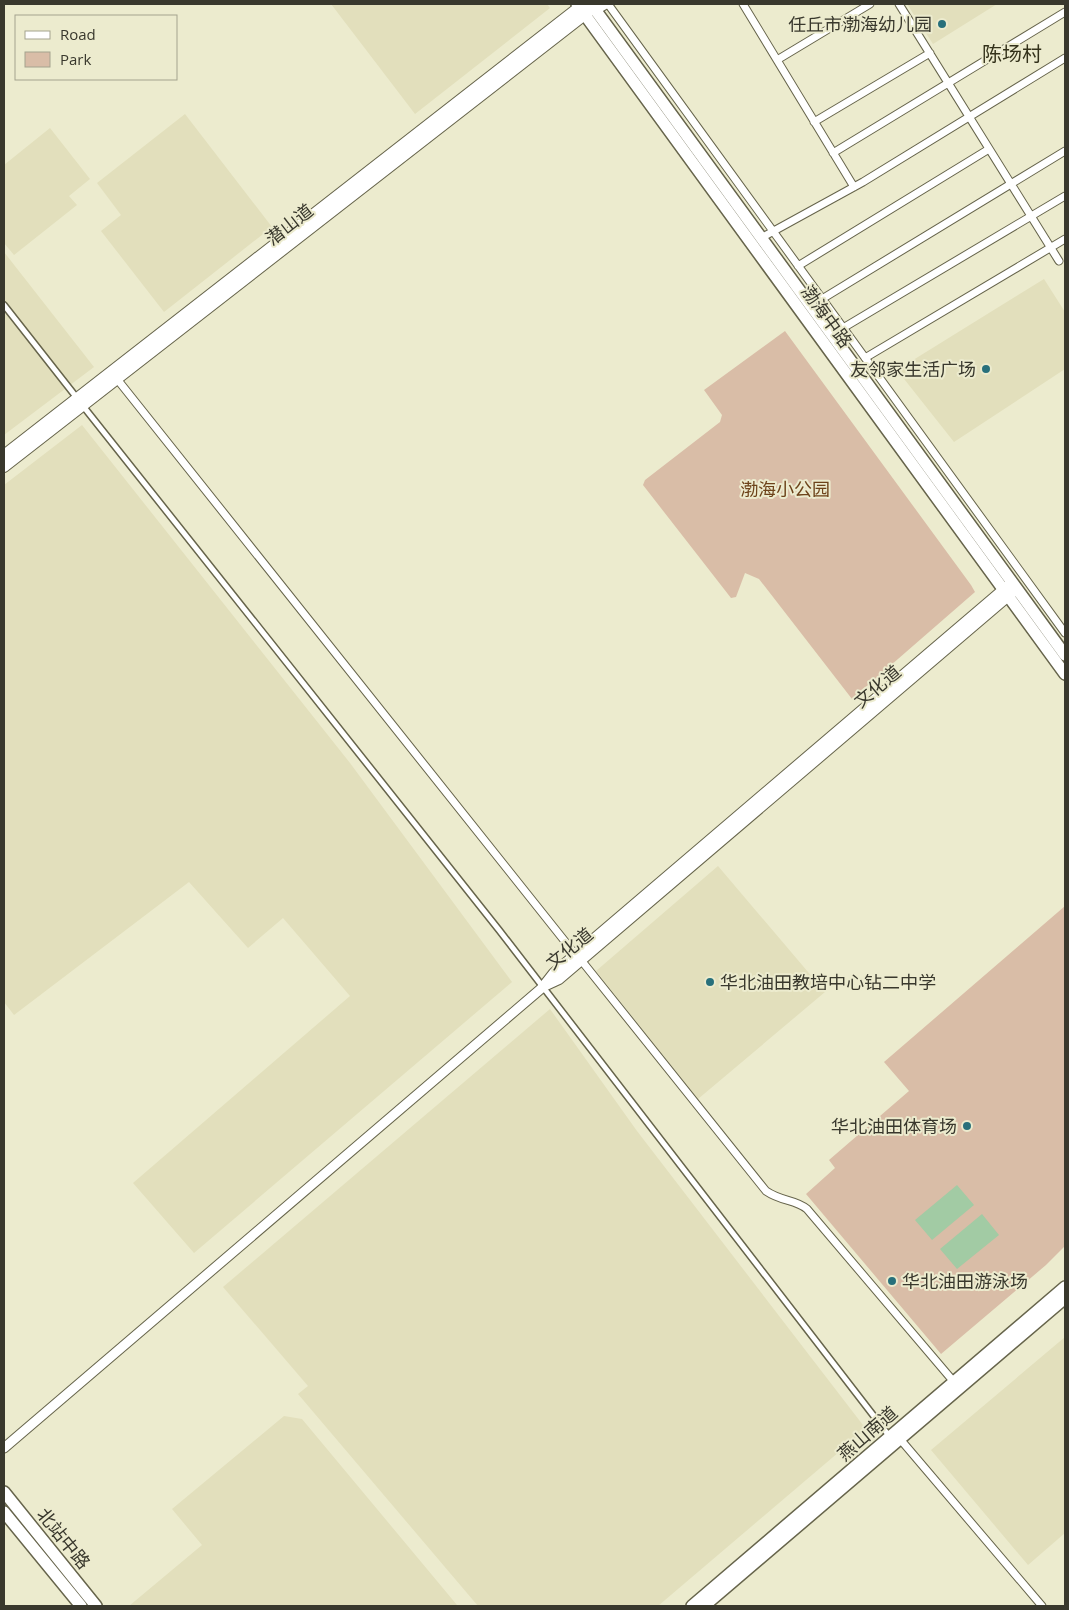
<svg xmlns="http://www.w3.org/2000/svg" width="1069" height="1610" font-family="'Open Sans','Noto Sans SC',sans-serif">
  <style>
    .built { fill: #e2dfbc }
    .green { fill: #d9bda7 }
    .water { fill: #a2cba4 }
    .lines { fill: none; stroke-linecap: round; stroke-linejoin: round }
    .pedestrian-casing { stroke: #66644b; stroke-width: 8 }
    .minor-casing { stroke: #66644b; stroke-width: 9 }
    .tertiary-casing { stroke: #66644b; stroke-width: 11 }
    .secondary-casing { stroke: #66644b; stroke-width: 12 }
    .primary-casing { stroke: #66644b; stroke-width: 14 }
    .pedestrian { stroke: #fff; stroke-width: 5 }
    .minor { stroke: #fff; stroke-width: 7 }
    .tertiary { stroke: #fff; stroke-width: 9 }
    .secondary { stroke: #fff; stroke-width: 10 }
    .primary { stroke: #fff; stroke-width: 11 }
    .poi-dot { fill: #28707b; stroke: #ecebce; stroke-width: 2 }
    .labels { text-anchor: middle; dominant-baseline: central; stroke-width: 4; stroke-linejoin: round; paint-order: stroke }
    .poi-label { font-size: 18px; fill: #39382d; stroke: #ecebce; text-anchor: end }
    .street-label { font-size: 18px; fill: #39382d; stroke: #ecebce }
    .park-label { font-size: 18px; fill: #6d431a; stroke: #ecebce }
    .quarter-label { font-size: 20px; fill: #34321b; stroke: #ecebce }
  </style>
  <rect width="100%" height="100%" fill="#ecebce"/>
  <path class="built" d="M331 4H547L550 8 415 114Z
    M907 4H997L933 44Z
    M185 114 272 227 164 312 101 231 121 215 97 183Z
    M50 128 90 179 69 196 77 205 14 255 4 243V165Z
    M4 252 94 367 4 435Z
    M1044 279 1065 312V369L954 442 897 370Z
    M82 425 350 763 512 982 194 1253 133 1183 350 996 283 918 248 948 189 882 14 1015 4 1002V485Z
    M718 866 825 992 698 1099 596 971Z
    M550 1009 637 1131 866 1429 658 1606H478L298 1394 308 1386 223 1287Z
    M1065 1337V1533L1028 1565 931 1450Z
    M284 1416 302 1419 457 1605 129 1606 202 1545 172 1509Z"/>
  <path class="green" d="M785 331 971 585 975 592 852 699 759 579 745 573 736 597 731 598 643 485 645 480 720 422 722 415 704 390Z
    M1065 906V1246L1046 1265 941 1354 806 1194 835 1168 829 1160 909 1091 884 1062Z"/>
  <path class="water" d="M957 1185 974 1205 932 1240 915 1220Z
    M982 1214 999 1235 957 1269 940 1249Z"/>
  <g class="lines">
    <defs>
      <path id="pedestrian" d="M4 305 77 398
        M83 406 499 930 890 1437"/>
      <path id="minor" d="M608 4 1065 633
        M743 4 854 187
        M899 4 1059 261
        M777 60 870 4
        M814 122 930 53
        M833 153 1065 12
        M761 238 863 182 1065 58
        M798 266 989 149
        M822 299 1065 151
        M843 328 1065 196
        M865 358 1065 239
        M117 379 575 954
        M581 960 766 1191C782 1202 795 1199 807 1209L954 1382
        M900 1439 1042 1606"/>
      <path id="tertiary" d="M596 10 606 4
        M4 1448 543 987"/>
      <path id="secondary" d="M4 455 583 4
        M4 467 591 10
        M546 985 559 979 1013 592
        M543 987 554 973 1010 584"/>
      <path id="primary" d="M577 4 1065 674
        M591 4 1065 655
        M4 1492 96 1606
        M4 1512 81 1606
        M692 1606 1065 1287
        M704 1606 1065 1298"/>
    </defs>
    <use href="#pedestrian" class="pedestrian-casing"/>
    <use href="#minor" class="minor-casing"/>
    <use href="#tertiary" class="tertiary-casing"/>
    <use href="#secondary" class="secondary-casing"/>
    <use href="#primary" class="primary-casing"/>
    <use href="#pedestrian" class="pedestrian"/>
    <use href="#minor" class="minor"/>
    <use href="#tertiary" class="tertiary"/>
    <use href="#secondary" class="secondary"/>
    <use href="#primary" class="primary"/>
  </g>
  <g class="poi-dot">
    <circle cx="942" cy="24" r="5"/>
    <circle cx="986" cy="369" r="5"/>
    <circle cx="710" cy="982" r="5"/>
    <circle cx="967" cy="1126" r="5"/>
    <circle cx="892" cy="1281" r="5"/>
  </g>
  <g class="labels">
    <g class="poi-label">
      <text x="932" y="24">任丘市渤海幼儿园</text>
      <text x="976" y="369">友邻家生活广场</text>
      <text x="720" y="982" text-anchor="start">华北油田教培中心钻二中学</text>
      <text x="957" y="1126">华北油田体育场</text>
      <text x="902" y="1281" text-anchor="start">华北油田游泳场</text>
    </g>
    <g class="street-label">
      <text transform="translate(289 224) rotate(-38)">潜山道</text>
      <text transform="translate(827 316) rotate(54)">渤海中路</text>
      <text transform="translate(877 686) rotate(-40)">文化道</text>
      <text transform="translate(569 948) rotate(-39)">文化道</text>
      <text transform="translate(867 1433) rotate(-41)">燕山南道</text>
      <text transform="translate(64 1538) rotate(51)">北站中路</text>
    </g>
    <g class="park-label">
      <text x="785" y="489">渤海小公园</text>
    </g>
    <g class="quarter-label">
      <text x="1012" y="53">陈场村</text>
    </g>
  </g>
  <rect width="1069" height="1610" fill="none" stroke="#39382d" stroke-width="10"/>
  <rect x="15" y="15" width="162" height="65" fill="#ecebce" stroke="#a4a38e"/>
  <rect x="25" y="31" width="25" height="8" fill="#ffffff" stroke="#a4a38e"/>
  <text x="60" y="40" font-size="15" fill="#39382d">Road</text>
  <rect x="25" y="52" width="25" height="15" fill="#d9bda7" stroke="#a4a38e"/>
  <text x="60" y="65" font-size="15" fill="#39382d">Park</text>
</svg>
